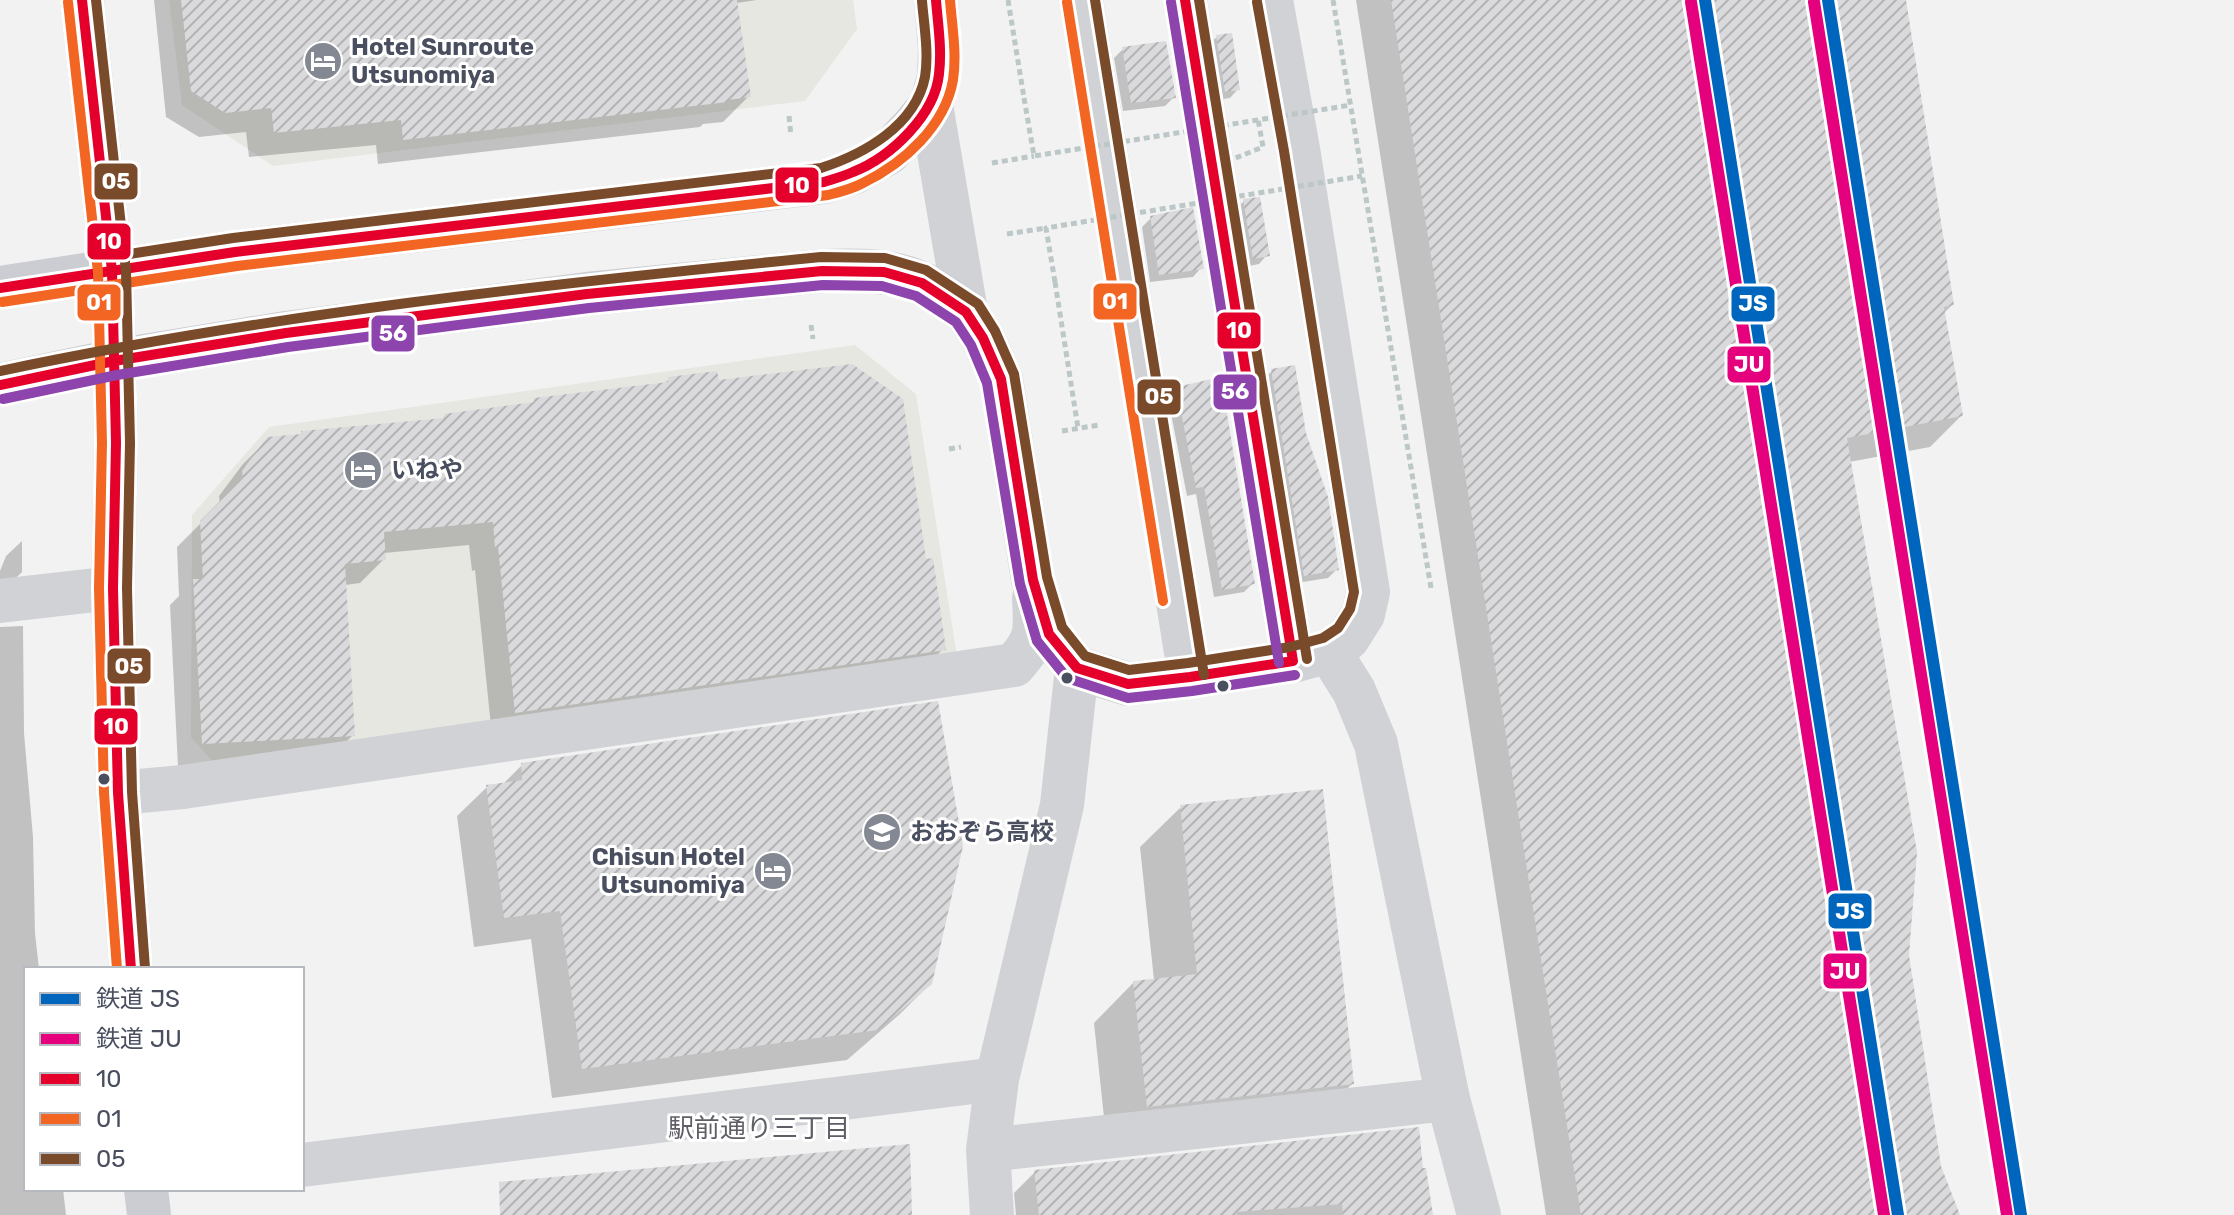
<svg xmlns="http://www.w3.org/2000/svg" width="2234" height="1215" font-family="Rubik,'Noto Sans JP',sans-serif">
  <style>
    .commercial { fill: #e6e7e1 }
    .shadow { fill: #0003 }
    .building { fill: url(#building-hatch) }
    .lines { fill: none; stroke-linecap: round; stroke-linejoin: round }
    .path { stroke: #bcc7c7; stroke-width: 5; stroke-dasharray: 6 4; stroke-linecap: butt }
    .minor { stroke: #d0d2d5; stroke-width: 44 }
    .major { stroke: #cbcdd2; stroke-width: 44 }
    .path-bridge { stroke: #bcc7c7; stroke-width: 5; stroke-dasharray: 6 4; stroke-linecap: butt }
    .bus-1-casing { stroke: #fff; stroke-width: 16 }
    .bus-2-casing { stroke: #fff; stroke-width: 16 }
    .bus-3-casing { stroke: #fff; stroke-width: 16 }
    .bus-4-casing { stroke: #fff; stroke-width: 16 }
    .bus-1 { stroke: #e4002b; stroke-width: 10 }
    .bus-2 { stroke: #f26522; stroke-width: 10 }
    .bus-3 { stroke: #7a4b2a; stroke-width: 10 }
    .bus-4 { stroke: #8e44ad; stroke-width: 10 }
    .rail-1-casing { stroke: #fff; stroke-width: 18 }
    .rail-2-casing { stroke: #fff; stroke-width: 18 }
    .rail-1 { stroke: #0065bd; stroke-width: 12 }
    .rail-2 { stroke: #e5007d; stroke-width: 12 }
    .bus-dot { fill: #494f5f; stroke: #fff; stroke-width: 3 }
    .labels { text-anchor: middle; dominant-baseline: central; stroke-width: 6; stroke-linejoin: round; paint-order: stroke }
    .poi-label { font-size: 24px; font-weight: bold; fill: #494f5f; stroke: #fff; text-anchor: start }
    .neighbourhood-label { font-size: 26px; fill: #5e5f66; stroke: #fff }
    .line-badge { stroke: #fff; stroke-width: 3 }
    .badge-label { font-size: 22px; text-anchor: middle; font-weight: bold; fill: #fff }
  </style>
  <defs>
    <pattern id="building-hatch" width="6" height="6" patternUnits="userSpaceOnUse" patternTransform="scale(2)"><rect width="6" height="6" fill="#dadadc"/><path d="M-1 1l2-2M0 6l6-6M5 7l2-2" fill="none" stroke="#b3b3b6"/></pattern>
  </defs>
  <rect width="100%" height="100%" fill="#f2f2f2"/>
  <path class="commercial" d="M169 0H853L857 29 805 101 273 166 182 105Z
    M855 345 916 394 957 657 214 763 191 737 192 515 269 427Z"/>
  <path class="shadow" d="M154 0H757L736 3 749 96 723 122 703 124 700 127 378 164 376 145 249 157 246 132 199 137 166 117Z
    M1356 0H1903L1952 305 1943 314 1961 416 1930 447 1849 462 1907 955 1939 1167 1958 1215H1546Z
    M1217 37 1238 89 1230 98 1217 100 1208 45Z
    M1123 49 1174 97 1165 106 1123 111 1114 58Z
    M1244 201 1267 255 1259 264 1244 267 1235 210Z
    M1151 218 1201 268 1193 277 1150 282 1142 227Z
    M1272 371 1304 434 1337 569 1328 578 1296 583 1263 380Z
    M669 379 717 382 924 561 943 649 919 673 492 736 475 570 472 571 469 545 384 553V559L360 583 345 585 353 735 329 759 178 767 170 605 179 596 177 547 220 504 219 496 243 464 268 439 299 436 302 433 441 421 445 416 530 405 535 400 663 385Z
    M1177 389 1253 583 1244 592 1214 597 1196 494 1187 496 1168 398Z
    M22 541V572L4 590 0 591V571L6 556Z
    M23 626 24 733 33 837 35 933 39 969H26V1189H63L66 1215H0V627Z
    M522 765 931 983 900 1014 847 1060 552 1098 531 939 474 947 457 816 487 787 502 785Z
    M1181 807 1352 1084 1311 1124 1107 1146 1094 1023 1134 982 1154 980 1140 847Z
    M1421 1170 1431 1215H1016L1014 1193 1035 1172Z"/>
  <path class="building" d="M181 0H737L751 97 728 100V102L403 140 401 120 274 133 271 108 225 113 191 91Z
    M1391 0H1906L1954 305 1944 307 1963 416 1847 438 1917 852 1909 955 1941 1166 1960 1215H1581Z
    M1232 33 1240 90 1225 92 1216 35Z
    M1166 41 1176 98 1131 103 1122 47Z
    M1260 197 1270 256 1253 259 1243 199Z
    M1193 207 1204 269 1159 275 1150 216Z
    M852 364 903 399 926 559 933 558 946 650 515 713 498 547 495 548 493 522 384 532 386 560 345 564 355 736 202 744 193 579H203L200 521 243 478 242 471 267 437 302 434 301 431 445 418 444 414 534 402V398L668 382V377L717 371 719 380Z
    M1295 365 1306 433 1328 497 1339 570 1304 576 1271 369Z
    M1221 377 1255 584 1222 590 1204 487 1196 488 1176 387Z
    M938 701 963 846 932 984 878 1030 582 1069 560 911 504 918 486 785 522 780 521 763Z
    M1323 789 1354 1084 1147 1107 1133 981 1197 974 1180 805Z
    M1419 1127 1423 1168H1426L1433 1215H1343L1342 1204 1236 1212 1237 1215H1039L1034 1170Z
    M910 1144 912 1215H500L499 1182Z"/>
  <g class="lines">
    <path class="path" d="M1008 0 1024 98
      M1333 0 1431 588
      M789 116 791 136
      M992 163 1034 156
      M1007 234 1046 228
      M1055 282 1078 428
      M811 325 813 339
      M1062 431 1099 425
      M949 449 961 447"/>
    <path class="minor" d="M1081 0 1190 677
      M1185 0 1293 661
      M931 105 966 312 983 338 1001 379 1033 580 1049 634 1077 668 1128 684 1190 677 1293 661 1329 651 1348 638 1363 614 1368 592 1298 149 1271 0
      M0 601 113 588
      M1329 651 1354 691 1376 744 1448 1099 1479 1215
      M118 793 183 787 1014 665C1037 640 1036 631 1034 598
      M988 1150 1448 1099
      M302 1165 997 1079
      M992 1215 988 1150 997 1079 1062 805 1077 668"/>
    <path class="major" d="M82 0 112 271 116 443 113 588 118 793 131 969
      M0 288 235 252 824 182 855 172 888 153 913 127 931 105 939 77 940 49 936 0
      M0 385 114 361 286 333 587 294 822 271C856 270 892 269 923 284 938 292 952 303 966 312
      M146 1189 149 1215"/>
    <path class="path-bridge" d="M1024 98 1034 156 1351 105
      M1203 202 1198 173 1263 147 1258 119
      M1055 282 1046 228 1362 176"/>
    <defs>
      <path id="bus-1" d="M82 0 112 271 116 443 113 588 118 793 131 969
        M1185 0 1293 661
        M0 288 235 252 824 182C834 179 844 176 853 172 891 157 935 115 939 74 942 49 938 25 936 0
        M0 385 114 361 286 333 587 294 822 271 884 272 922 283 966 312 983 338 1001 379 1033 580 1049 634 1077 668 1128 684 1190 677 1293 661"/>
      <path id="bus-2" d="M68 2 98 272 102 443 99 588 104 793 117 969
        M1067 2 1163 601
        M2 302 237 266 828 195C840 192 852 189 863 183 904 163 945 126 953 80 957 54 952 26 950 0"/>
      <path id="bus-3" d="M96 0 126 271 130 443 127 588 132 792 145 968
        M1095 0 1204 675
        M1199 0 1307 659
        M110 257 233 238 821 168C864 154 915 126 925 77 929 53 924 25 922 1
        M0 371C271 314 546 284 821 257L885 258 926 270 978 304 995 331 1014 374 1047 577 1062 627 1085 656 1129 670 1188 663 1290 647 1323 638 1338 628 1350 609 1354 592 1284 151 1257 2"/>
      <path id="bus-4" d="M1171 2 1279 663
        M3 399 117 375 288 347 589 308 823 285 882 286 916 296 956 322 971 345 987 383 1020 584 1037 641 1067 678 1128 698 1192 691 1295 675"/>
    </defs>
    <use href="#bus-1" class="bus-1-casing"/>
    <use href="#bus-2" class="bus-2-casing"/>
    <use href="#bus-3" class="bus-3-casing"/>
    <use href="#bus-4" class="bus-4-casing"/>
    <use href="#bus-1" class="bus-1"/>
    <use href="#bus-2" class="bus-2"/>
    <use href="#bus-3" class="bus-3"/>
    <use href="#bus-4" class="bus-4"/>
    <defs>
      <path id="rail-1" d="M1705 0 1898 1215
        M1828 0 2021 1215"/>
      <path id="rail-2" d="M1691 2 1884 1215
        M1814 2 2007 1215"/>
    </defs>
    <use href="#rail-1" class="rail-1-casing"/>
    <use href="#rail-2" class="rail-2-casing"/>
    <use href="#rail-1" class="rail-1"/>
    <use href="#rail-2" class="rail-2"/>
  </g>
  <defs>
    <symbol id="hotel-disc" viewBox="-11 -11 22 22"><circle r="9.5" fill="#848892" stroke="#fff"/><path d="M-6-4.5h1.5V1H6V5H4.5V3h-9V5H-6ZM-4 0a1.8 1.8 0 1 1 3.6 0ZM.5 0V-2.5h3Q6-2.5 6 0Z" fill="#fff"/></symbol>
    <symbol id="school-disc" viewBox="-11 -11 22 22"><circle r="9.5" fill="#848892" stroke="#fff"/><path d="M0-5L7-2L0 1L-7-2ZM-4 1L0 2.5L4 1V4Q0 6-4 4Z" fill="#fff"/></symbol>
  </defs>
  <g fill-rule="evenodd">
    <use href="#hotel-disc" x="301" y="39" width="44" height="44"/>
    <use href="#hotel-disc" x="341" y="448" width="44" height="44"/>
    <use href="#school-disc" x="860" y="810" width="44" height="44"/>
    <use href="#hotel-disc" x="751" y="849" width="44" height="44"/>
  </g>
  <g class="bus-dot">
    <circle cx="1067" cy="678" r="7"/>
    <circle cx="1223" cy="686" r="7"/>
    <circle cx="104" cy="779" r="7"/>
  </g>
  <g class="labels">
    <g class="poi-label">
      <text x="351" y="47">Hotel Sunroute<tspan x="351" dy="28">Utsunomiya</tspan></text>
      <text x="391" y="470">いねや</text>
      <text x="910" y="832">おおぞら高校</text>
      <text x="745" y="857" text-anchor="end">Chisun Hotel<tspan x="745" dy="28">Utsunomiya</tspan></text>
    </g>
    <g class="neighbourhood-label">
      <text x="759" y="1128">駅前通り三丁目</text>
    </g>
  </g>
  <g class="line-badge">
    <rect x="93" y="162" width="46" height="39" rx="8" fill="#7a4b2a"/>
    <rect x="774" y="166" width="46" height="38" rx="8" fill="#e4002b"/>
    <rect x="86" y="222" width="46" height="39" rx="8" fill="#e4002b"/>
    <rect x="1092" y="282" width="46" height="39" rx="8" fill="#f26522"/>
    <rect x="76" y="283" width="46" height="39" rx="8" fill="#f26522"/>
    <rect x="1730" y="285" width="46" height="38" rx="8" fill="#0065bd"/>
    <rect x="1216" y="311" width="46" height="39" rx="8" fill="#e4002b"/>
    <rect x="370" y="314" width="46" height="39" rx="8" fill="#8e44ad"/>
    <rect x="1726" y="345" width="46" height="39" rx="8" fill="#e5007d"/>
    <rect x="1212" y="373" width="46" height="38" rx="8" fill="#8e44ad"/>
    <rect x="1136" y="378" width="46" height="38" rx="8" fill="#7a4b2a"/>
    <rect x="106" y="647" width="46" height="38" rx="8" fill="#7a4b2a"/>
    <rect x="93" y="707" width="46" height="39" rx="8" fill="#e4002b"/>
    <rect x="1827" y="892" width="46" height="38" rx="8" fill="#0065bd"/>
    <rect x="1822" y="952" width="46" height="38" rx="8" fill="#e5007d"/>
  </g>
  <g class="badge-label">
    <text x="116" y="189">05</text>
    <text x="797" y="193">10</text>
    <text x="109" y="249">10</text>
    <text x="1115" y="309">01</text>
    <text x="99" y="310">01</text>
    <text x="1753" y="311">JS</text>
    <text x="1239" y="338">10</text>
    <text x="393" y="341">56</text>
    <text x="1749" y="372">JU</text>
    <text x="1235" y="399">56</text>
    <text x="1159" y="404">05</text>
    <text x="129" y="674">05</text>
    <text x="116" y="734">10</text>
    <text x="1850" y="919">JS</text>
    <text x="1845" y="979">JU</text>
  </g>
  <rect x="24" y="967" width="280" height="224" fill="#ffffff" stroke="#b6b9bf" stroke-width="2"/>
  <rect x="40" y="993" width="40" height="12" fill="#0065bd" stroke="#b6b9bf" stroke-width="2"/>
  <text x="96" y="1007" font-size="24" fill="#494f5f">鉄道 JS</text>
  <rect x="40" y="1033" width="40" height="12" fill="#e5007d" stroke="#b6b9bf" stroke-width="2"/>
  <text x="96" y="1047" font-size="24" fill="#494f5f">鉄道 JU</text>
  <rect x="40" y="1073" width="40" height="12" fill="#e4002b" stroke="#b6b9bf" stroke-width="2"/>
  <text x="96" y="1087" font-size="24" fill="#494f5f">10</text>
  <rect x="40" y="1113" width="40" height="12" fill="#f26522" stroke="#b6b9bf" stroke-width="2"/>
  <text x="96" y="1127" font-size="24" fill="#494f5f">01</text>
  <rect x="40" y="1153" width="40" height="12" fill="#7a4b2a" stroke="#b6b9bf" stroke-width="2"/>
  <text x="96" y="1167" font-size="24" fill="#494f5f">05</text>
</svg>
